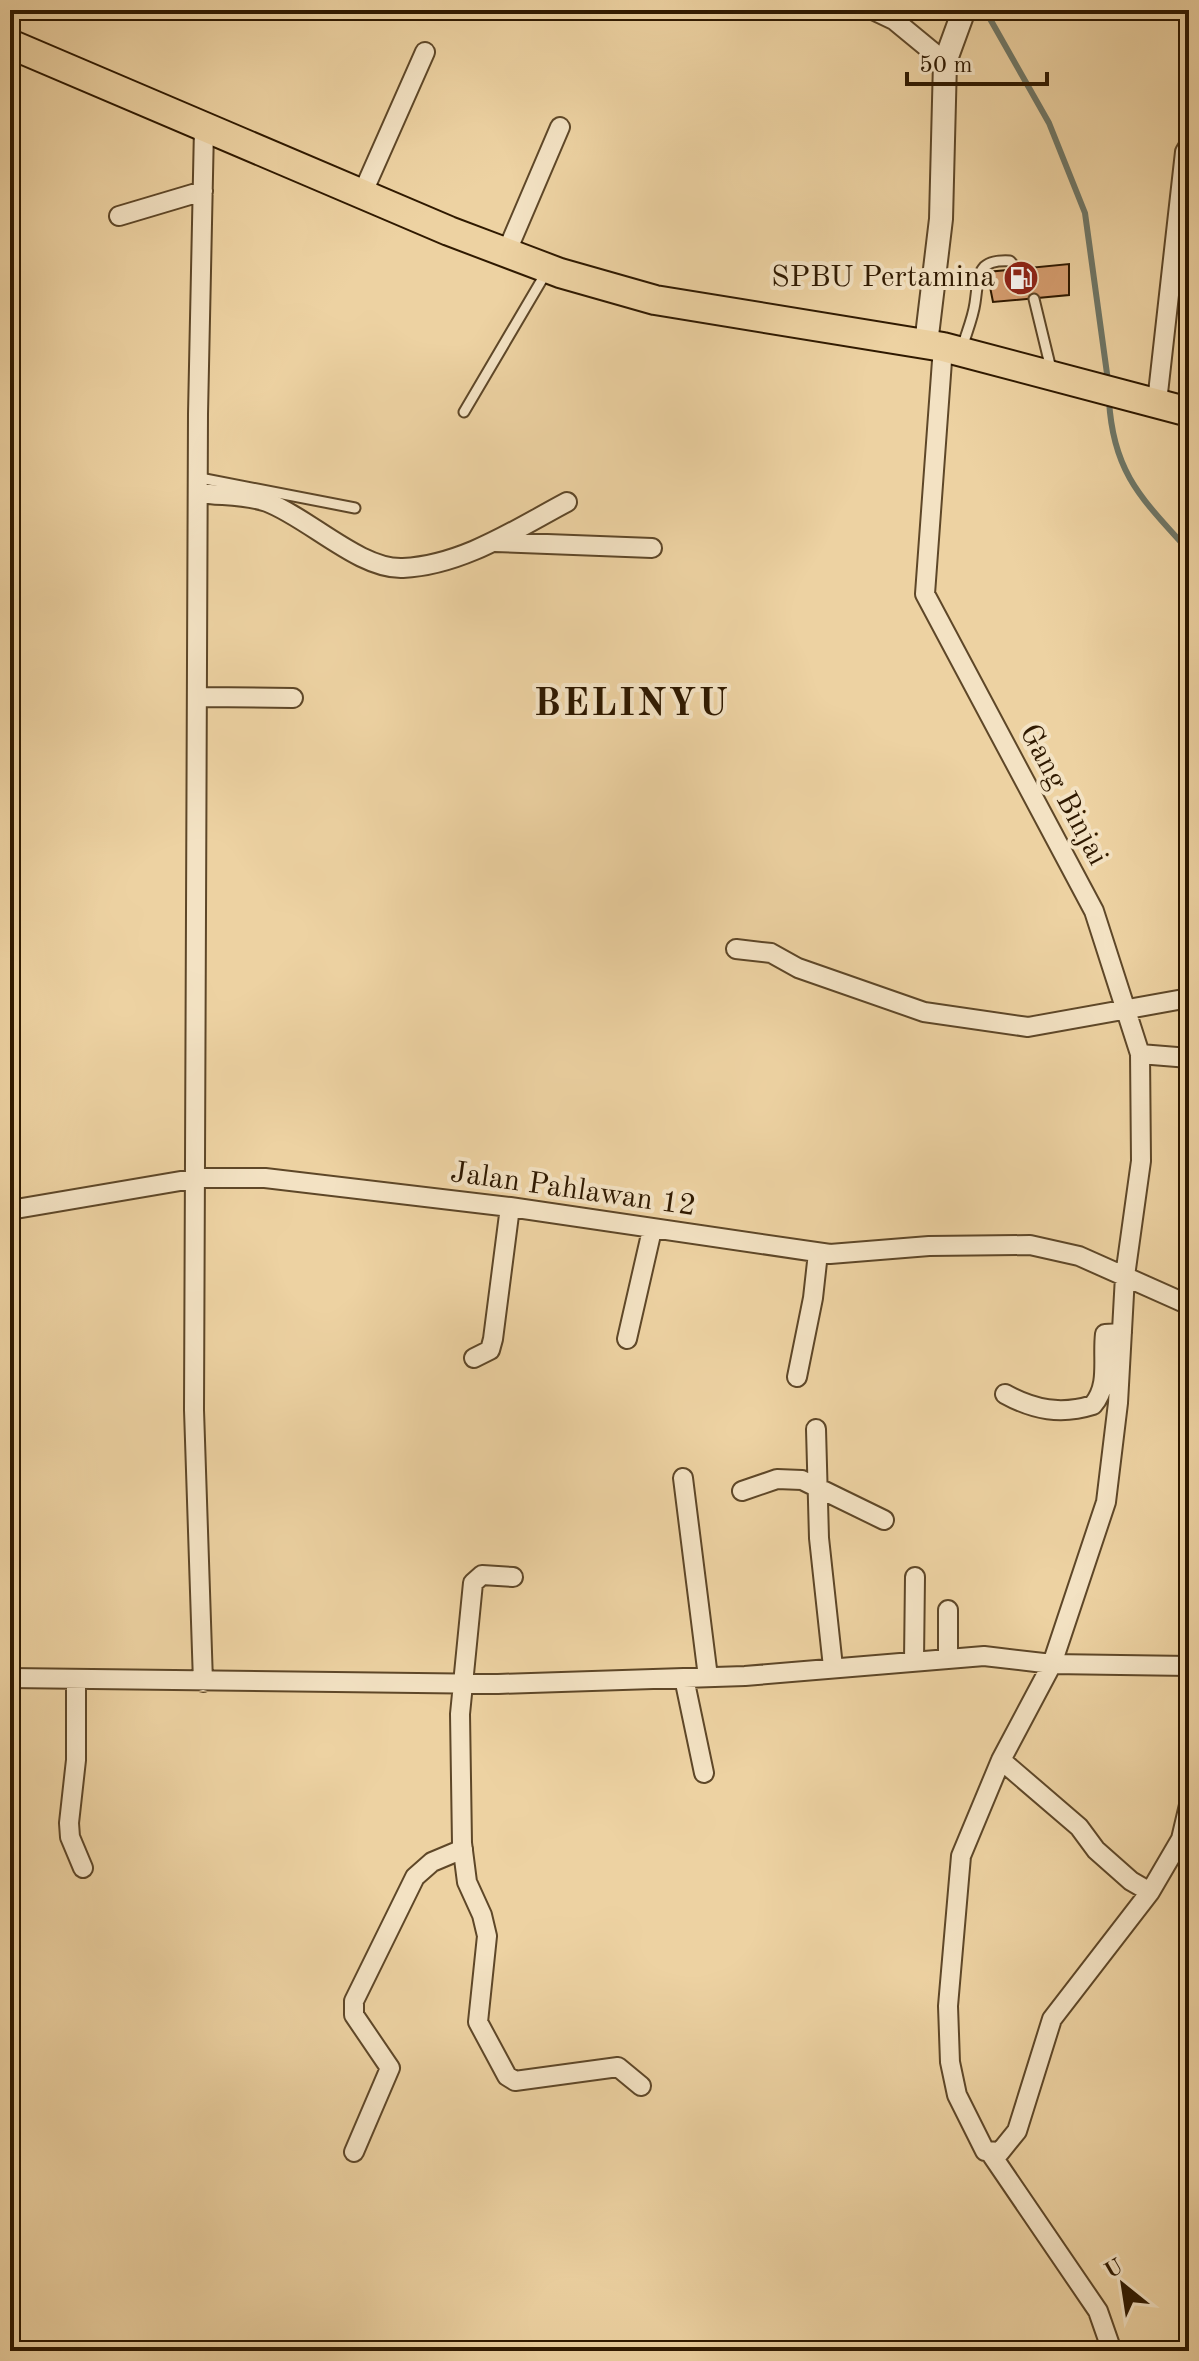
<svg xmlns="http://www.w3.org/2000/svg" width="1199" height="2361" font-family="'Old Standard TT',serif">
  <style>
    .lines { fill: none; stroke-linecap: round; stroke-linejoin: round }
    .stream { stroke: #6f7767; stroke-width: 6 }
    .building { fill: #d59d6f; stroke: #2f1900; stroke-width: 2 }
    .service-casing { stroke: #5e4728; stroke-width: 13 }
    .minor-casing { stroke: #5e4728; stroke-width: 22 }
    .tertiary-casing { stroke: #5e4728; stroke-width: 26 }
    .trunk-casing { stroke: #2f1900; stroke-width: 32 }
    .service { stroke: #f3e2c3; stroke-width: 9 }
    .minor { stroke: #f3e2c3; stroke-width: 18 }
    .tertiary { stroke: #f3e2c3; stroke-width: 22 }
    .trunk { stroke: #edd2a2; stroke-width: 28 }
    .labels { text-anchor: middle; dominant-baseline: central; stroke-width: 8; stroke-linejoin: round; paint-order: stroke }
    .poi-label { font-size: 30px; fill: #2f1900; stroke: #f3e2c3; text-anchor: end }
    .street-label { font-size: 30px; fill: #2f1900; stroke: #f3e2c3 }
    .district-label { font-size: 38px; font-weight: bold; letter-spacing: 2px; fill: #2f1900; stroke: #f3e2c3 }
  </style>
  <rect width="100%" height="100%" fill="#edd2a2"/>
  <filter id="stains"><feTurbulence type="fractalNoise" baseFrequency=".0025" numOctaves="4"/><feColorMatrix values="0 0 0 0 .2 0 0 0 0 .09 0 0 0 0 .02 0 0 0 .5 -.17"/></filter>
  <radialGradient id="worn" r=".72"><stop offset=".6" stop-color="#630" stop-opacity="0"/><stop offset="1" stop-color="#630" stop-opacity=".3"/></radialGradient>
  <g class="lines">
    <path class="stream" d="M985 10 1049 123 1085 213 1108 381
      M1109 400C1113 473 1142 499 1189 551"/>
  </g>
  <path class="building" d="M1069 264V295L993 302 987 272Z"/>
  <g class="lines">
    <defs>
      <path id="service" d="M1034 299 1051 369
        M962 348C966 334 973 318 975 303 979 277 975 259 1010 261L1017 269
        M464 412 547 271
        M200 478 355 508"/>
      <path id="minor" d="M873 10 894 20
        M892 10 894 20 945 62
        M363 192 425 52
        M119 216 203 191
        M507 251 560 127
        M943 347 925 594 1094 911 1140 1054 1141 1161 1125 1276 1118 1403 1106 1502 1052 1664 1001 1760 961 1856 948 2006 950 2062 957 2095 985 2151 1000 2152 1017 2131 1052 2019 1150 1892 1181 1839 1189 1805
        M1157 402 1185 152 1189 145
        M200 493C221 496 248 495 267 502 309 518 360 570 403 568 463 565 516 529 567 502
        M495 542 652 548
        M200 697 293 698
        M736 949 771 953 798 968 924 1012 1028 1027 1189 998
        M1140 1054 1189 1058
        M10 1210 198 1178H265L510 1207 830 1254 929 1246 1030 1245 1079 1256 1189 1305
        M627 1339 652 1230
        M474 1358 490 1350 493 1339 510 1207
        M797 1377 813 1298 818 1253
        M1005 1394C1034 1410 1061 1415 1093 1405 1110 1385 1102 1359 1105 1334L1122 1333
        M816 1429 819 1538 833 1667
        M683 1478 708 1677
        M742 1491 777 1479 802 1480 884 1520
        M513 1577 482 1575 473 1583 460 1714 462 1843 467 1882 482 1915 487 1936 478 2022 507 2076 515 2081 618 2067 641 2086
        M948 1610V1657
        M914 1660 915 1577
        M10 1678 498 1684 745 1676 984 1656 1052 1664 1189 1666
        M684 1678 704 1773
        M76 1681V1760L69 1823 70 1837 83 1868
        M203 1682 194 1410 198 414 204 128
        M1001 1760 1079 1827 1096 1850 1131 1881 1150 1892
        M354 2152 390 2068 354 2015V2001L415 1877 432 1862 463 1849
        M991 2154 1098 2311 1112 2351"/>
      <path id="tertiary" d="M926 344 941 219 945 62 964 10"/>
      <path id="trunk" d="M10 44 449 231 560 273 655 300 943 347 1189 412"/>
    </defs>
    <use href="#service" class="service-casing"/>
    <use href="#minor" class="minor-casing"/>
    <use href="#tertiary" class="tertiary-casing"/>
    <use href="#trunk" class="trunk-casing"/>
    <use href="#service" class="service"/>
    <use href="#minor" class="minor"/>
    <use href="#tertiary" class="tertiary"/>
    <use href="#trunk" class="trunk"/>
  </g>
  <defs>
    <symbol id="fuel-disc" viewBox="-11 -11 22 22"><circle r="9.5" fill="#8f2418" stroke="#f3e2c3"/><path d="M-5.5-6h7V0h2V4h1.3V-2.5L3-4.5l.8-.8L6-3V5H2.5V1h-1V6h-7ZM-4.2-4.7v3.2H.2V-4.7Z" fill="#fff"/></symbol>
  </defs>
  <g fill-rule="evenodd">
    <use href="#fuel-disc" x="1001" y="258" width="40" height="40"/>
  </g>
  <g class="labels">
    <g class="poi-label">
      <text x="995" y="278">SPBU Pertamina</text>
    </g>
    <g class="street-label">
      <text transform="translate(1063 795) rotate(62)">Gang Binjai</text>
      <text transform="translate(573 1190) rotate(8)">Jalan Pahlawan 12</text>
    </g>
    <g class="district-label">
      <text x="632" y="705">BELINYU</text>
    </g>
  </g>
  <rect width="1199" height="2361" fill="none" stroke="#edd2a2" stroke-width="40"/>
  <rect x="12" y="12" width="1175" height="2337" fill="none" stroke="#2f1900" stroke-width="4"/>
  <rect x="20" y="20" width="1159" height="2321" fill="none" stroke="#2f1900" stroke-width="2"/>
  <g transform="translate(1123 2285) rotate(330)" stroke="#f3e2c3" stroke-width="6" paint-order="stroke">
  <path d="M0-6L14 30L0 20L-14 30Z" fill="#2f1900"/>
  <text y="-12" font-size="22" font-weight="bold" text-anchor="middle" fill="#2f1900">U</text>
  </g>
  <path d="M907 72v12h140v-12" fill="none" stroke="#2f1900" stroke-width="4"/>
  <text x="919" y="72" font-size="24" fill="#2f1900" stroke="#f3e2c3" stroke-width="6" paint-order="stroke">50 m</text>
  <rect width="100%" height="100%" filter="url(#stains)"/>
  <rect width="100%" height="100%" fill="url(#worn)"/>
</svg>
